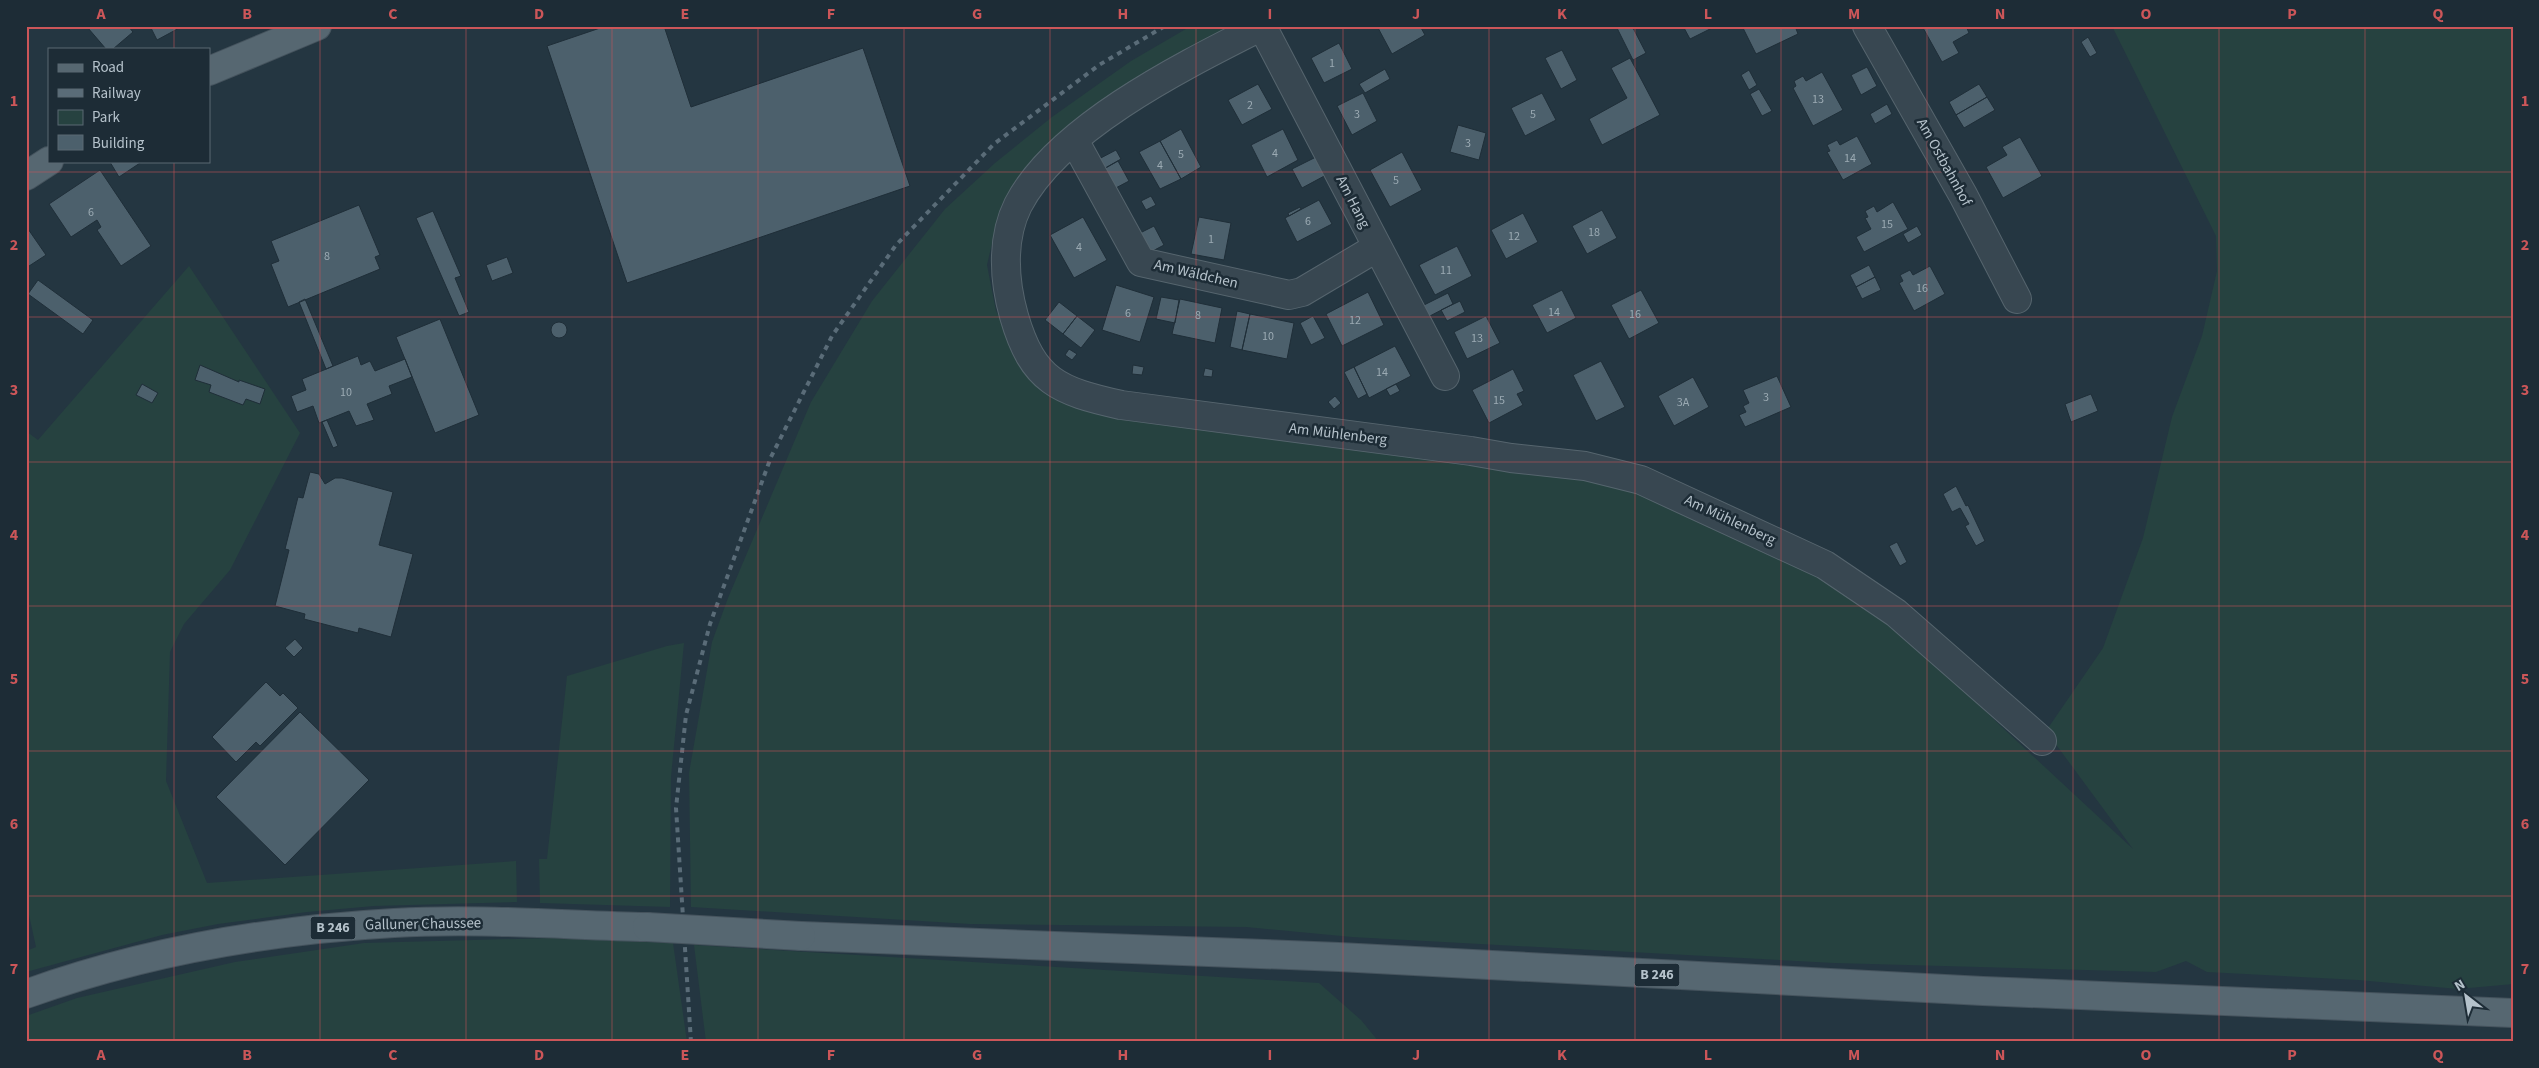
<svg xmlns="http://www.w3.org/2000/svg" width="2539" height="1068" font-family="'Source Sans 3',sans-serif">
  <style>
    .green { fill: #264240 }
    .building { fill: #4c606c; stroke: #1f2e38 }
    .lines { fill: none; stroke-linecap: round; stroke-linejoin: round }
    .minor-casing { stroke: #56656e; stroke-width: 30 }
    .major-casing { stroke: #45535d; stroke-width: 30 }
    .minor { stroke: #384751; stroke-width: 28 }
    .major { stroke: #566771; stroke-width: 28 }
    .rail { stroke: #5a6c78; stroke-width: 4; stroke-dasharray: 5 5; stroke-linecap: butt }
    .major-bridge-casing { stroke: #45535d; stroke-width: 30; stroke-linecap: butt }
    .major-bridge { stroke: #566771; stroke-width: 28 }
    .grid { fill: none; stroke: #cc5659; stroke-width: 1; stroke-opacity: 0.55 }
    .labels { text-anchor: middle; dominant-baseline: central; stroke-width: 5; stroke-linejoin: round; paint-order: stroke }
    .number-label { font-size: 12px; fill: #9baab3 }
    .shield { fill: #1d2c36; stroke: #87959e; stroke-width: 1 }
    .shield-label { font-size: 14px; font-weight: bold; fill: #b5c2cb }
    .street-label { font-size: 15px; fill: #b5c2cb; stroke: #1d2c36 }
    .neatline { fill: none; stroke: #cc5659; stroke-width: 2 }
    .grid-label { font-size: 16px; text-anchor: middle; font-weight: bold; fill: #cc5659 }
  </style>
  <rect width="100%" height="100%" fill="#243641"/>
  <path class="green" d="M1191 26H1240L1175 57 1055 137 1018 183 995 230 987 265 996 311 1039 386 1587 475 1635 488 1816 575 1891 620 2005 730 2133 849 2046 731 2103 648 2143 538 2172 417 2202 336 2217 271 2216 236 2112 26H2513V984L2458 989 2358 980 2207 972 2186 961 2156 972 1834 963 1352 937 1246 927 970 924 691 907 689 773 712 642 728 598 811 402 872 301 945 209 995 163 1052 117 1131 61Z
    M189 266 300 433 230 570 184 624 170 652 166 781 207 883 516 861 517 902 374 906 307 912 218 924 162 935 26 972V951L36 947 26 901V431L38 440Z
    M684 643 671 777 670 907 540 903 539 859H547L567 676 667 646Z
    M552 938 673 943 687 1042H26V1016L77 998 235 962 364 943Z
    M694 945 1319 983 1361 1020 1379 1042H706Z"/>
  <path class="building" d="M89 26H128L133 32 113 49H106L88 28Z
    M150 26H183L157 40Z
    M606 26H664L691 107 863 48 910 186 627 283 547 46Z
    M1377 26H1420L1425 35 1392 54Z
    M1616 26H1632L1646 53 1633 60Z
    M1683 26H1711L1712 28 1690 39Z
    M1742 26H1795L1798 34 1756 54Z
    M1922 26H1966L1969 33 1953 42 1959 53 1942 62Z
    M2088 37 2097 53 2090 57 2081 42Z
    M1339 43 1352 69 1324 83 1311 58Z
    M1562 50 1577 80 1561 89 1545 58Z
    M1630 58 1660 115 1602 145 1589 119 1627 98 1611 68Z
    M1867 67 1877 86 1861 95 1851 75Z
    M1385 69 1390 79 1365 93 1359 84Z
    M1749 70 1757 85 1749 90 1741 75Z
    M1822 72 1843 110 1813 126 1793 88 1796 86 1794 81 1803 76 1806 81Z
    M1258 84 1272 109 1242 125 1228 100Z
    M1979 84 1987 97 1956 115 1949 102Z
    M1759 89 1772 111 1762 116 1750 94Z
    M1363 93 1377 121 1352 135 1337 106Z
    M1542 93 1556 120 1525 136 1511 108Z
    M1987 97 1995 110 1964 128 1956 115Z
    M1887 104 1892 114 1875 124 1870 114Z
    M1458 125 1486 133 1479 160 1450 152Z
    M1181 129 1201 167 1181 179 1160 141Z
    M1283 129 1298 160 1267 177 1251 145Z
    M1857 136 1872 164 1843 180 1827 152 1830 151 1827 145 1837 140 1840 145Z
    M2020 137 2042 176 2003 198 1986 167 2007 155 2002 147Z
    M1160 141 1181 179 1160 189 1139 152Z
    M1116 150 1121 159 1100 171 1095 161Z
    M1402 152 1422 190 1390 207 1370 170Z
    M1318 156 1328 174 1302 188 1292 169Z
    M143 161 119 177 110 162 111 161Z
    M1118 161 1129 181 1112 190 1102 170Z
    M100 170 151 246 121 266 97 230 101 227 97 220 71 237 49 204Z
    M1151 196 1156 205 1146 210 1141 201Z
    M1319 200 1332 224 1297 242 1285 218Z
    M1893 202 1908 229 1864 252 1856 237 1871 229 1865 218 1868 217 1865 211 1874 206 1877 212Z
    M359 205 380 255 375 257 380 269 288 307 271 264 279 261 271 241Z
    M1300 207 1301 209 1289 216 1288 213Z
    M1602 210 1617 238 1587 254 1572 226Z
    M433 211 461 276 455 278 469 312 459 316 416 218Z
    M1523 213 1538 242 1506 259 1491 230Z
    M1083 217 1107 260 1074 278 1050 235Z
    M1199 217 1231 223 1224 260 1191 254Z
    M26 226 46 255 26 268Z
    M1154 226 1164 245 1147 254 1138 234Z
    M1917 226 1922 235 1908 243 1903 234Z
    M1457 246 1472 276 1435 295 1419 265Z
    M507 257 513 273 492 281 486 265Z
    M1869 265 1875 277 1856 287 1850 275Z
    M1930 266 1945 294 1914 311 1899 283 1903 281 1900 275 1910 270 1913 275Z
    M1875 277 1881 290 1862 299 1856 287Z
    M38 280 93 320 83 334 28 294Z
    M1116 285 1154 297 1140 342 1102 330Z
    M1562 290 1576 318 1547 333 1532 305Z
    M1641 290 1659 323 1629 339 1611 305Z
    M1368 292 1384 325 1342 346 1326 314Z
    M1448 293 1453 304 1428 317 1422 306Z
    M1161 297 1179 300 1175 323 1156 319Z
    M305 299 333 366 326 369 299 302Z
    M1180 299 1222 308 1215 343 1172 334Z
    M1460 301 1465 312 1447 321 1441 310Z
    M1059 302 1077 316 1063 334 1045 320Z
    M1237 311 1250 314 1242 350 1230 347Z
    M1250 314 1294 323 1287 359 1242 350Z
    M1077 316 1095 330 1081 348 1063 334Z
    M1313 316 1325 338 1311 345 1300 323Z
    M1486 316 1500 343 1467 359 1454 332Z
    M440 319 479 415 435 433 396 337Z
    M551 330a8 8 0 1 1 16 0a8 8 0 1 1-16 0Z
    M1395 346 1411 376 1369 398 1354 367Z
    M1069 349 1077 354 1072 360 1065 355Z
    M358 356 361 365 370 361 375 371 405 359 412 377 389 386 392 394 367 404 374 420 356 426 349 411 319 423 313 406 297 412 291 396 306 390 302 379Z
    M1601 361 1625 407 1596 421 1573 375Z
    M200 365 239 382V380L265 389 260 404 246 399 243 405 209 392 211 385 195 380Z
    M1133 365 1144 367 1142 375 1132 374Z
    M1354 367 1367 394 1358 399 1344 372Z
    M1205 368 1213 370 1212 377 1203 376Z
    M1513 369 1524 391 1517 394 1523 405 1489 423 1472 390Z
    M1777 376 1791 407 1745 427 1739 415 1746 412 1743 406 1749 403 1743 390Z
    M1693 377 1709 407 1674 426 1658 396Z
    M142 384 158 393 152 403 136 395Z
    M1396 384 1400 391 1390 396 1386 389Z
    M2091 394 2098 411 2071 422 2065 404Z
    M1335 396 1341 403 1334 409 1328 402Z
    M327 420 338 446 333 448 322 422Z
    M310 472 319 474 325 484 335 478H342L393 492 379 545 413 554 391 637 359 628 358 633 304 619 305 614 275 606 289 550 285 549 298 497 303 498Z
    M1956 486 1966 506 1968 505 1985 541 1976 546 1965 526 1969 524 1960 508 1952 512 1943 494Z
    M1897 542 1907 562 1900 566 1889 546Z
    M295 639 303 648 294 657 285 648Z
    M266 682 280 696 283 693 298 708 260 746 256 742 236 762 212 737Z
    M300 712 369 780 285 865 216 797Z"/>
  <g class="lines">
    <defs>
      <path id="minor" d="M1262 26C1187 64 1058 127 1018 205 1001 239 1004 281 1014 316 1033 382 1059 391 1121 405L1471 451 1511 458 1585 466 1641 480 1825 565 1896 613 2042 741
        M1262 26 1445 376
        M1867 26 1963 195 2017 299
        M1074 140 1141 262 1289 295 1302 292 1376 248"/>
      <path id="major" d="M209 71 317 26
        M26 176 49 161
        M801 936 1339 957 1983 991 2513 1013
        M26 994C143 952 269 930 394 923 476 918 564 925 647 927"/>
    </defs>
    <use href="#minor" class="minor-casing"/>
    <use href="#major" class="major-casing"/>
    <use href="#minor" class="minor"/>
    <use href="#major" class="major"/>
    <path class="rail" d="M691 1042 676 808 686 715 710 624 771 457 832 336 896 245 994 144 1099 65 1165 26"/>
    <defs>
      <path id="major-bridge" d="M647 927 801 936"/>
    </defs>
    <use href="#major-bridge" class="major-bridge-casing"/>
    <use href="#major-bridge" class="major-bridge"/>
  </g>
  <path class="grid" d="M174 26V49M320 26V1042M466 26V1042M612 26V1042M758 26V1042M904 26V1042M1050 26V1042M1196 26V1042M1343 26V1042M1489 26V1042M1635 26V1042M1781 26V1042M1927 26V1042M2073 26V1042M2219 26V1042M2365 26V1042M174 161V1042M26 172H2513M26 317H2513M26 462H2513M26 606H2513M26 751H2513M26 896H2513"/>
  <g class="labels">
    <g class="number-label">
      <text x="1332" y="63">1</text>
      <text x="1818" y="99">13</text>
      <text x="1250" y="105">2</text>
      <text x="1357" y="114">3</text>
      <text x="1533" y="114">5</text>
      <text x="1468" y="143">3</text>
      <text x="1275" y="153">4</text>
      <text x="1181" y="154">5</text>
      <text x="1850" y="158">14</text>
      <text x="1160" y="165">4</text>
      <text x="1396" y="180">5</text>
      <text x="91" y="212">6</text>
      <text x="1308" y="221">6</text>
      <text x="1887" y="224">15</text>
      <text x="1594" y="232">18</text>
      <text x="1514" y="236">12</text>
      <text x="1211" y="239">1</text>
      <text x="1079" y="247">4</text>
      <text x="327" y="256">8</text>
      <text x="1446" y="270">11</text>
      <text x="1922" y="288">16</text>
      <text x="1554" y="312">14</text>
      <text x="1128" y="313">6</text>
      <text x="1635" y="314">16</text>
      <text x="1198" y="315">8</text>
      <text x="1355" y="320">12</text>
      <text x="1268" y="336">10</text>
      <text x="1477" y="338">13</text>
      <text x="1382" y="372">14</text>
      <text x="346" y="392">10</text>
      <text x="1766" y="397">3</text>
      <text x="1499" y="400">15</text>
      <text x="1683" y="402">3A</text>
    </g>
    <g class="shield">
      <rect x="310.5" y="916.5" width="45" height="23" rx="4"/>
      <rect x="1634.5" y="963.5" width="45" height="23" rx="4"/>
    </g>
    <g class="shield-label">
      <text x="333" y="928">B 246</text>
      <text x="1657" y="975">B 246</text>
    </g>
    <g class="street-label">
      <text transform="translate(1944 162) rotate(61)">Am Ostbahnhof</text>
      <text transform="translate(1353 202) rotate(63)">Am Hang</text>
      <text transform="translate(1196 274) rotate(13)">Am Wäldchen</text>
      <text transform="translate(1338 434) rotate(7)">Am Mühlenberg</text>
      <text transform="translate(1730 520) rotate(25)">Am Mühlenberg</text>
      <text transform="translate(423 924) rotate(-1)">Galluner Chaussee</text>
    </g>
  </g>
  <rect width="2539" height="1068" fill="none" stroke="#1d2c36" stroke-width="55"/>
  <rect x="48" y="48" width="162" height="115" fill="#1d2c36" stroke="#5a6872"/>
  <rect x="58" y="64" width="25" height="8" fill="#566771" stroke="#5a6872"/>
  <text x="92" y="72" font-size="15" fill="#b5c2cb">Road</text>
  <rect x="58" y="89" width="25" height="8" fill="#5a6c78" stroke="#5a6872"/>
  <text x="92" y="98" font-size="15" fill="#b5c2cb">Railway</text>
  <rect x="58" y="110" width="25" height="15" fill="#264240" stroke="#5a6872"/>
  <text x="92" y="122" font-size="15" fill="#b5c2cb">Park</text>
  <rect x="58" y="135" width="25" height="15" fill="#4c606c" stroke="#5a6872"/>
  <text x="92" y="148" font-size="15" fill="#b5c2cb">Building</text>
  <g transform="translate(2466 996) rotate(329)" stroke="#1d2c36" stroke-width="4" paint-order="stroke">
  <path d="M0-4L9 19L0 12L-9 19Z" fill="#b5c2cb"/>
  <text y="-8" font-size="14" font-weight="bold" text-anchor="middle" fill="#b5c2cb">N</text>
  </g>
  <rect x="28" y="28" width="2484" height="1012" class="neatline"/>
  <g class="grid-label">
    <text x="101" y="19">A</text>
    <text x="247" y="19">B</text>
    <text x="393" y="19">C</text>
    <text x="539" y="19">D</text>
    <text x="685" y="19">E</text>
    <text x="831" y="19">F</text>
    <text x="977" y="19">G</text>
    <text x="1123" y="19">H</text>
    <text x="1270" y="19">I</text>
    <text x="1416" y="19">J</text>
    <text x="1562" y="19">K</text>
    <text x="1708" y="19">L</text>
    <text x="1854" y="19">M</text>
    <text x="2000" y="19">N</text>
    <text x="2146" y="19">O</text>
    <text x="2292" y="19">P</text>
    <text x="2438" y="19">Q</text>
    <text x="14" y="106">1</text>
    <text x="2525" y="106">1</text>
    <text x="14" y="250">2</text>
    <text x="2525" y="250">2</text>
    <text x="14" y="395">3</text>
    <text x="2525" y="395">3</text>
    <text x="14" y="540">4</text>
    <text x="2525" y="540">4</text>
    <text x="14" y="684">5</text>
    <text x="2525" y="684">5</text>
    <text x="14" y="829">6</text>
    <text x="2525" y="829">6</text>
    <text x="14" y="974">7</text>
    <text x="2525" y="974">7</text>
    <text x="101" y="1060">A</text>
    <text x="247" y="1060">B</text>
    <text x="393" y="1060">C</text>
    <text x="539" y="1060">D</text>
    <text x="685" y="1060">E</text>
    <text x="831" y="1060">F</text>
    <text x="977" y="1060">G</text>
    <text x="1123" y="1060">H</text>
    <text x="1270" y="1060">I</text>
    <text x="1416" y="1060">J</text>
    <text x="1562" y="1060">K</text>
    <text x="1708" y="1060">L</text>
    <text x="1854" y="1060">M</text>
    <text x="2000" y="1060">N</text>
    <text x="2146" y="1060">O</text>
    <text x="2292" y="1060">P</text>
    <text x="2438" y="1060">Q</text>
  </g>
</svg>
